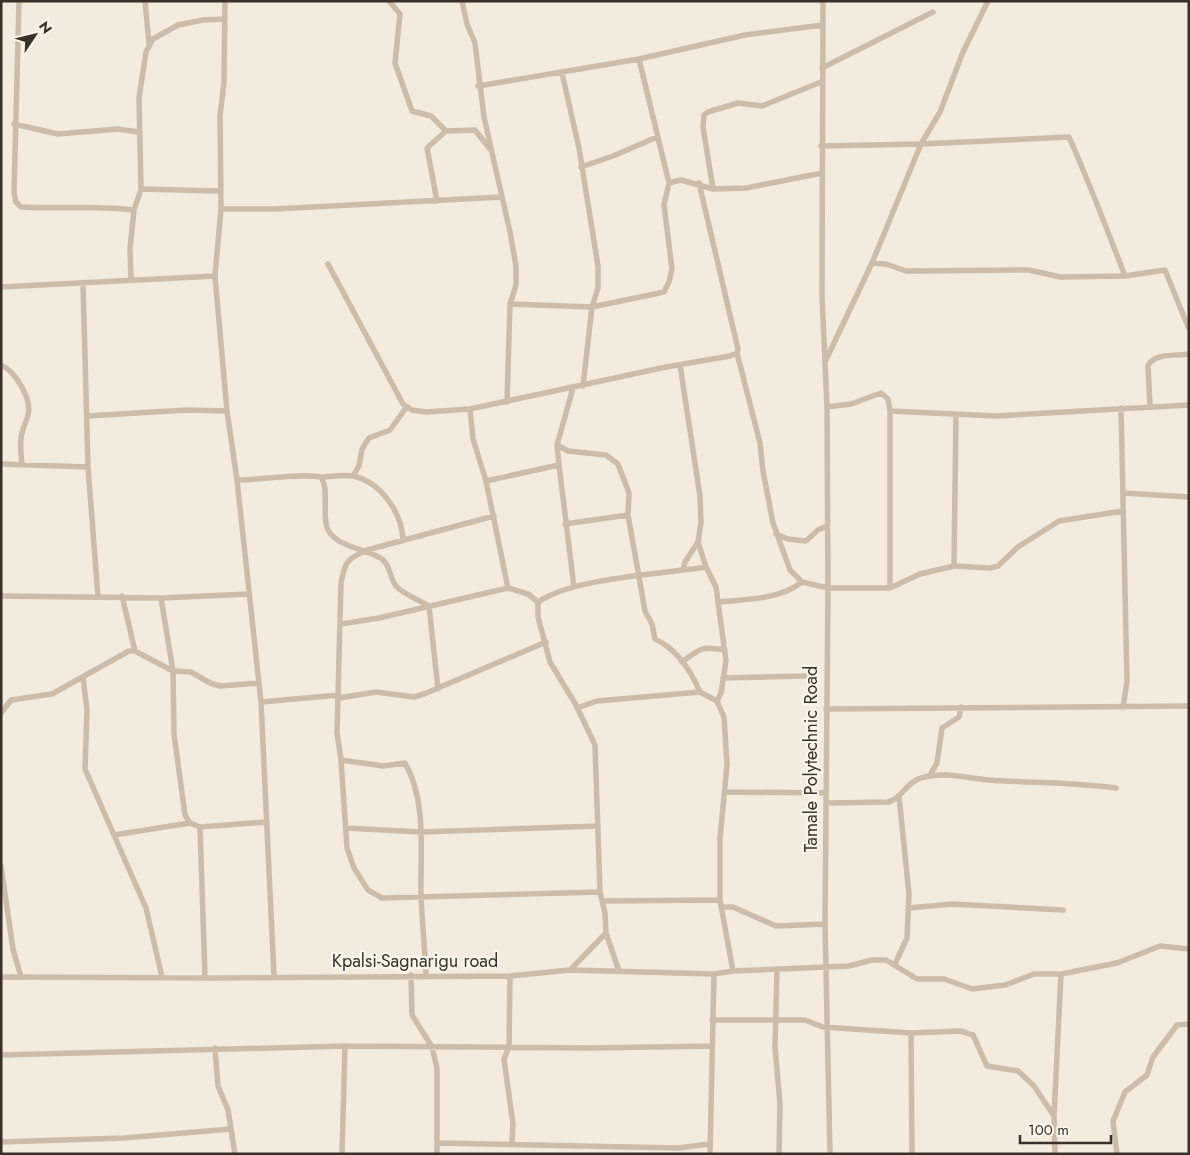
<svg xmlns="http://www.w3.org/2000/svg" width="1190" height="1155" font-family="Jost,sans-serif">
  <style>
    .lines { fill: none; stroke-linecap: round; stroke-linejoin: round }
    .street { stroke: #cbbdaa; stroke-width: 5.5 }
    .labels { text-anchor: middle; dominant-baseline: central; stroke-width: 4.5; stroke-linejoin: round; paint-order: stroke }
    .street-label { font-size: 18px; fill: #383029; stroke: #faf5eb }
  </style>
  <rect width="100%" height="100%" fill="#f3ebde"/>
  <g class="lines">
    <path class="street" d="M19 1 14 193 16 202 21 207C59 209 97 205 134 210
      M145 1 149 44
      M225 1 224 82 220 116 221 209 215 276 227 411 237 480 261 702 274 976
      M389 1 400 14 395 63 412 111 431 116 446 131 475 130 490 149
      M462 1 467 24 475 43 484 117 510 232 516 266V285L510 304 507 402
      M823 1 822 295 827 407 828 588 825 924 830 1154
      M822 68 933 12
      M562 73 579 148 598 266V288L592 307 583 386
      M478 86 639 59 745 35 823 25
      M14 124 58 134 118 129 138 132
      M821 146 921 144 1069 137C1089 182 1107 229 1125 276
      M581 167 613 156 657 137
      M669 183 681 180 713 189 746 188 822 173
      M141 189 219 191
      M713 189 703 127 704 115 708 112 738 103 762 106 821 82
      M437 201 427 148 446 131
      M221 209H275L501 197
      M872 263 886 264 906 271 1029 270 1060 277 1125 276 1165 270 1189 329
      M328 264 403 404 412 410 426 412 470 409 666 367 730 356 737 353 738 349 699 183
      M131 280 130 249 134 210 141 189 139 98 146 52 153 39 178 25 203 20 225 19
      M83 284 88 467 98 597
      M1 287 215 276
      M510 304 592 307 664 292 669 282 672 269 664 205 669 183 639 59
      M737 353 760 443 763 471 773 523 790 570 802 582 828 588H890L920 574 954 566 990 568 998 566 1018 547 1059 521 1123 511
      M825 362 872 263 921 144 940 112 963 52 988 1
      M1 365C16 372 32 399 28 415 26 423 22 429 21 438 20 447 21 456 22 465
      M680 365 700 496 701 523 698 542 685 562 683 570
      M827 407 851 404 881 393 888 399 890 411V588
      M1150 407 1148 366C1153 353 1175 356 1189 354
      M1121 408 1127 681 1123 708
      M470 409 473 439 486 481 508 588
      M890 411 996 416 1189 405
      M87 416 187 410 227 411
      M557 445 568 451 606 455 618 464 629 493 628 515 645 611 652 624 655 639C677 649 691 671 700 692
      M1 464 88 467
      M559 465 574 587
      M353 476 359 466 362 449 369 438 390 430 406 408
      M321 477C331 477 343 474 353 476 381 482 402 513 403 540
      M237 480C266 480 293 473 321 477 330 491 321 515 328 530 338 548 366 548 382 559 391 566 389 577 396 586 403 594 419 600 429 606L438 689
      M486 481 559 465 557 445 573 388
      M1123 493 1189 497
      M494 516 367 550C347 559 345 561 341 583L337 733 341 760 347 848 354 868 368 890 382 898 600 892
      M565 524 628 515
      M776 534 788 539 806 541 818 530 827 526
      M698 542 706 567 716 587 726 661 721 693 717 701
      M954 566 956 414
      M1 596 161 598 249 594
      M122 596 135 651
      M161 598 173 671 174 734 185 815 190 823 200 827 267 822
      M538 602V617L550 662 576 705 595 745 600 892 605 913 606 933 619 971
      M718 602C747 599 779 600 802 582
      M341 624 379 618 508 588 528 594 538 602C573 578 661 574 706 567
      M682 662C701 648 701 646 725 650
      M83 677 87 710 85 769 146 908 162 977
      M723 678 805 676
      M339 698 376 692 414 697 424 694 546 642
      M261 702 339 695
      M577 708 597 701 700 692 717 701 724 717 727 765 720 838V900L733 971
      M826 709 1189 706
      M1 713 11 700 52 694 129 651H135L173 671 191 672 210 683 220 686 259 683
      M341 760 383 766 405 763C427 801 420 852 421 895 422 922 425 949 426 975
      M930 775 937 763 942 728 959 717 961 707
      M725 792 826 793
      M827 803 888 802C903 798 906 782 921 778 943 771 966 778 989 780 1031 783 1074 782 1116 788
      M200 827 205 977
      M346 828 421 832 598 826
      M114 835 190 823
      M1 866 13 949 21 977
      M603 901 720 900
      M721 907H733L776 926 825 924
      M909 908 952 904 1063 910
      M895 964 907 938 909 894 899 796
      M570 970 606 933
      M777 970 775 1047 780 1104 779 1154
      M411 975 412 1015 432 1047 437 1068V1154
      M510 976 509 1047 504 1059 513 1124 512 1143
      M1 977 213 978 510 976 570 970 714 974 733 971 849 966 872 960H886L917 979H944L972 989 1005 985 1034 974H1061L1117 963 1160 946 1189 949
      M712 1020H805L823 1027 911 1033 960 1031 973 1035 987 1066 1018 1071 1034 1086 1054 1116
      M911 1033 912 1154
      M215 1048 218 1086 228 1110 231 1129
      M1 1055 345 1046 590 1048 711 1046
      M1 1142 124 1138 231 1129 235 1154
      M438 1143 679 1148 709 1144
      M342 1154 345 1046
      M710 1154 714 974
      M1055 1154 1054 1116 1061 974
      M1117 1154 1113 1121 1125 1092 1147 1075 1153 1057 1177 1025 1189 1024"/>
  </g>
  <g class="labels">
    <g class="street-label">
      <text transform="translate(811 759) rotate(-90)">Tamale Polytechnic Road</text>
      <text x="415" y="961">Kpalsi-Sagnarigu road</text>
    </g>
  </g>
  <rect width="1190" height="1155" fill="none" stroke="#383029" stroke-width="5"/>
  <g transform="translate(35 35) rotate(55)" stroke="#faf5eb" stroke-width="4" paint-order="stroke">
  <path d="M0-4L9 19L0 12L-9 19Z" fill="#383029"/>
  <text y="-8" font-size="14" font-weight="bold" text-anchor="middle" fill="#383029">N</text>
  </g>
  <path d="M1020 1135v8h91v-8" fill="none" stroke="#383029" stroke-width="2.5"/>
  <text x="1028" y="1135" font-size="15" fill="#383029" stroke="#faf5eb" stroke-width="4" paint-order="stroke">100 m</text>
</svg>
